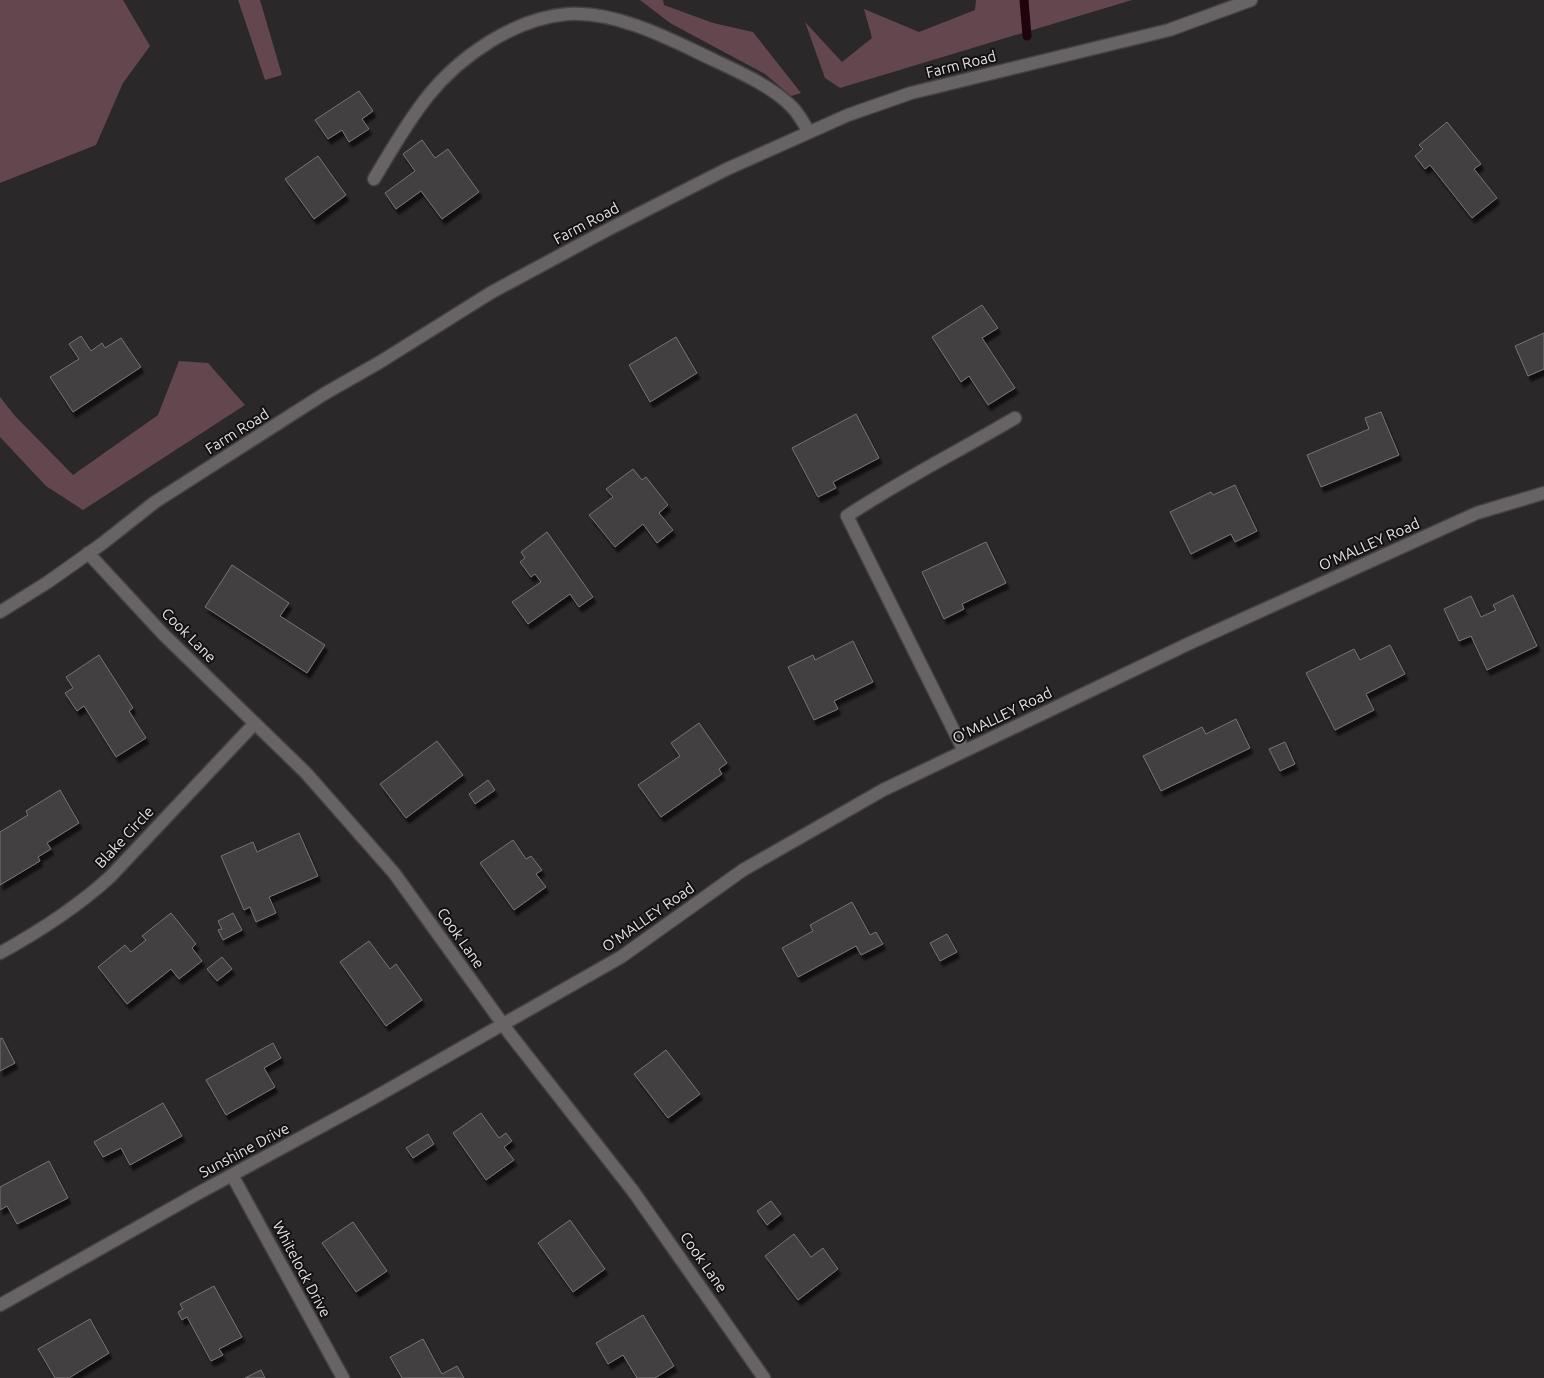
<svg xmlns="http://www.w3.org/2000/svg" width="1544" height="1378" font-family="Ubuntu,sans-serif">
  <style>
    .green { fill: #64464e }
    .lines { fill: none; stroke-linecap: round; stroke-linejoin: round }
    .stream { stroke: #20030d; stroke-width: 9 }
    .building { fill: #423f40; stroke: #787475; filter: url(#shadow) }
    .minor-casing { stroke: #464344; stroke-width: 15 }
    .minor { stroke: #686465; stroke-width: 12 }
    .labels { text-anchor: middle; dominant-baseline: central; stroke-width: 4; stroke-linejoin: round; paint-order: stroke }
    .street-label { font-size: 15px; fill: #e5e3e3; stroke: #131112 }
  </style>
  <defs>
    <filter id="shadow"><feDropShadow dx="3" dy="5.5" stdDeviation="1" flood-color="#0009"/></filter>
  </defs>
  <rect width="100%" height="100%" fill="#2b2829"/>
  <path class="green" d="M0 0H123L150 46 123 83 96 145 0 183Z
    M238 0H260L282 75 265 80Z
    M640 0H663L664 5 713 23 753 32 801 93 791 96 765 74 670 23Z
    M976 0H1132L840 88 825 78 805 22 842 62 872 38 864 9 919 32 975 10Z
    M179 361 208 363 245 405 83 510 46 486 0 437V397L15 416 73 475 158 415Z"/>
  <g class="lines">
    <path class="stream" d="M1024 0 1027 36"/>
  </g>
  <path class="building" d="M359 91 373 111 362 119 369 129 349 142 342 130 328 139 315 120Z
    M1447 122 1481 164 1474 169 1497 198 1472 218 1430 165 1425 169 1415 156 1423 149 1419 145Z
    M422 140 435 158 448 149 479 192 442 219 421 191 396 209 385 193 415 171 403 154Z
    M318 156 346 195 314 219 285 179Z
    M982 305 998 328 982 338 1015 388 988 405 969 376 961 382 932 337Z
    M1544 333V369L1528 376 1515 346Z
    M81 336 91 351 102 343 105 348 121 338 141 367 73 412 50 377 79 359 69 344Z
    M676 337 697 373 650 402 629 365Z
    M1381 412 1399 455 1321 487 1307 455 1369 429 1365 418Z
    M856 414 879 458 833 482 836 488 818 497 792 448Z
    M633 469 642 480 646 477 668 505 659 513 673 530 657 543 643 524 615 547 589 515 613 497 606 489Z
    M1235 485 1257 531 1235 542 1231 534 1191 554 1170 512 1211 492 1213 495Z
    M547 532 593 597 579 607 570 594 528 624 512 602 541 582 535 574 531 577 520 562 525 558 521 552Z
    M986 542 1006 583 962 604 964 609 944 619 922 572Z
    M232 565 289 603 280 616 325 645 307 673 205 607Z
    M1513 595 1537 646 1487 670 1471 636 1459 641 1444 609 1471 596 1481 617 1496 610 1493 605Z
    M853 641 873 682 834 701 838 709 814 720 788 667 813 655 815 660Z
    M1390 645 1405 674 1366 694 1374 710 1335 730 1306 673 1354 649 1360 660Z
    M99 655 133 708 129 711 146 738 116 757 84 706 77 711 65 693 73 688 66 677Z
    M1236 719 1250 748 1161 791 1143 756 1202 727 1206 734Z
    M699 723 727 763 719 769 722 774 661 817 638 785 680 756 671 743Z
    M437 741 463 775 406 818 380 784Z
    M1285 742 1295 764 1280 771 1269 749Z
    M488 780 495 790 475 804 469 794Z
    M60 790 79 823 47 843 51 849 38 857 40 861 0 885V832L28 815 26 811Z
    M299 833 318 876 269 897 276 913 256 922 250 907 244 910 221 856 253 842 257 852Z
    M513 840 526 859 531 856 542 870 536 874 546 887 514 910 480 863Z
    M852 902 870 935 876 932 883 944 861 955 856 946 798 977 782 948 813 931 810 925Z
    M171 913 196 944 192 948 202 961 179 979 171 969 127 1004 98 967 125 945 131 952 146 940 142 936Z
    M233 913 242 930 223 940 218 930 222 929 218 921Z
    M947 934 957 952 940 961 930 943Z
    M369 941 390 969 396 964 422 1000 386 1026 340 962Z
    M222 957 232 969 217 981 207 969Z
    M2 1038 15 1063 0 1071V1039Z
    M273 1043 281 1058 264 1068 275 1087 226 1115 206 1080Z
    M666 1050 700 1094 668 1118 634 1074Z
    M163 1103 182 1136 130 1165 121 1148 103 1157 94 1142Z
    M481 1113 499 1138 506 1133 512 1141 504 1147 514 1160 486 1180 453 1133Z
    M428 1134 434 1144 413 1158 406 1148Z
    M49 1161 68 1198 17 1224 7 1206 0 1210V1187Z
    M771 1201 781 1214 767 1225 757 1211Z
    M570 1220 605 1269 573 1292 538 1243Z
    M353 1222 387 1271 356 1292 322 1243Z
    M794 1234 811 1257 823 1248 838 1269 798 1300 765 1256Z
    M214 1286 242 1337 219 1349 223 1355 211 1361 187 1317 182 1320 178 1312 183 1309 180 1304Z
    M643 1315 674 1366 655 1378H637L623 1355 608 1364 596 1343Z
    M90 1319 109 1353 69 1378H55L38 1349Z
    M423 1339 442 1374 457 1366 464 1378H402L390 1357Z
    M261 1370 265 1378H245Z"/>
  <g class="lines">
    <defs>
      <path id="minor" d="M374 179C391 151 407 122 428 96 460 56 515 18 568 14 611 11 660 34 697 52 727 67 769 83 792 107 799 114 804 124 809 132
        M88 553 163 634 306 773 394 873 510 1034 633 1191 764 1378
        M0 612 48 582 103 543 155 502 324 394 380 362 492 292 609 229 727 169 848 115 911 93 1169 30 1251 0
        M964 751 847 516C901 480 959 451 1015 418
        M0 953C40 931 76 908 110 877L255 723
        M232 1175 343 1378
        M0 1305 195 1195 370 1100 621 957 743 870 883 790 1190 643 1477 513 1544 493"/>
    </defs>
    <use href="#minor" class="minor-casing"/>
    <use href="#minor" class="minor"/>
  </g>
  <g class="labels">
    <g class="street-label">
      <text transform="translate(961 64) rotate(-14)">Farm Road</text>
      <text transform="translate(586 223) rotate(-28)">Farm Road</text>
      <text transform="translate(237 431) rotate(-32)">Farm Road</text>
      <text transform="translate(1369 544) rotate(-24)">O'MALLEY Road</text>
      <text transform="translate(189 635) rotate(45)">Cook Lane</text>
      <text transform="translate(1002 715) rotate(-26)">O'MALLEY Road</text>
      <text transform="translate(124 837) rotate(-47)">Blake Circle</text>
      <text transform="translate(648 917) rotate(-35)">O'MALLEY Road</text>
      <text transform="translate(461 938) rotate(55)">Cook Lane</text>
      <text transform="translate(244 1150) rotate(-28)">Sunshine Drive</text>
      <text transform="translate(704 1262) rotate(55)">Cook Lane</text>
      <text transform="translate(302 1269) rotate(62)">Whitelock Drive</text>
    </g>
  </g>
</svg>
